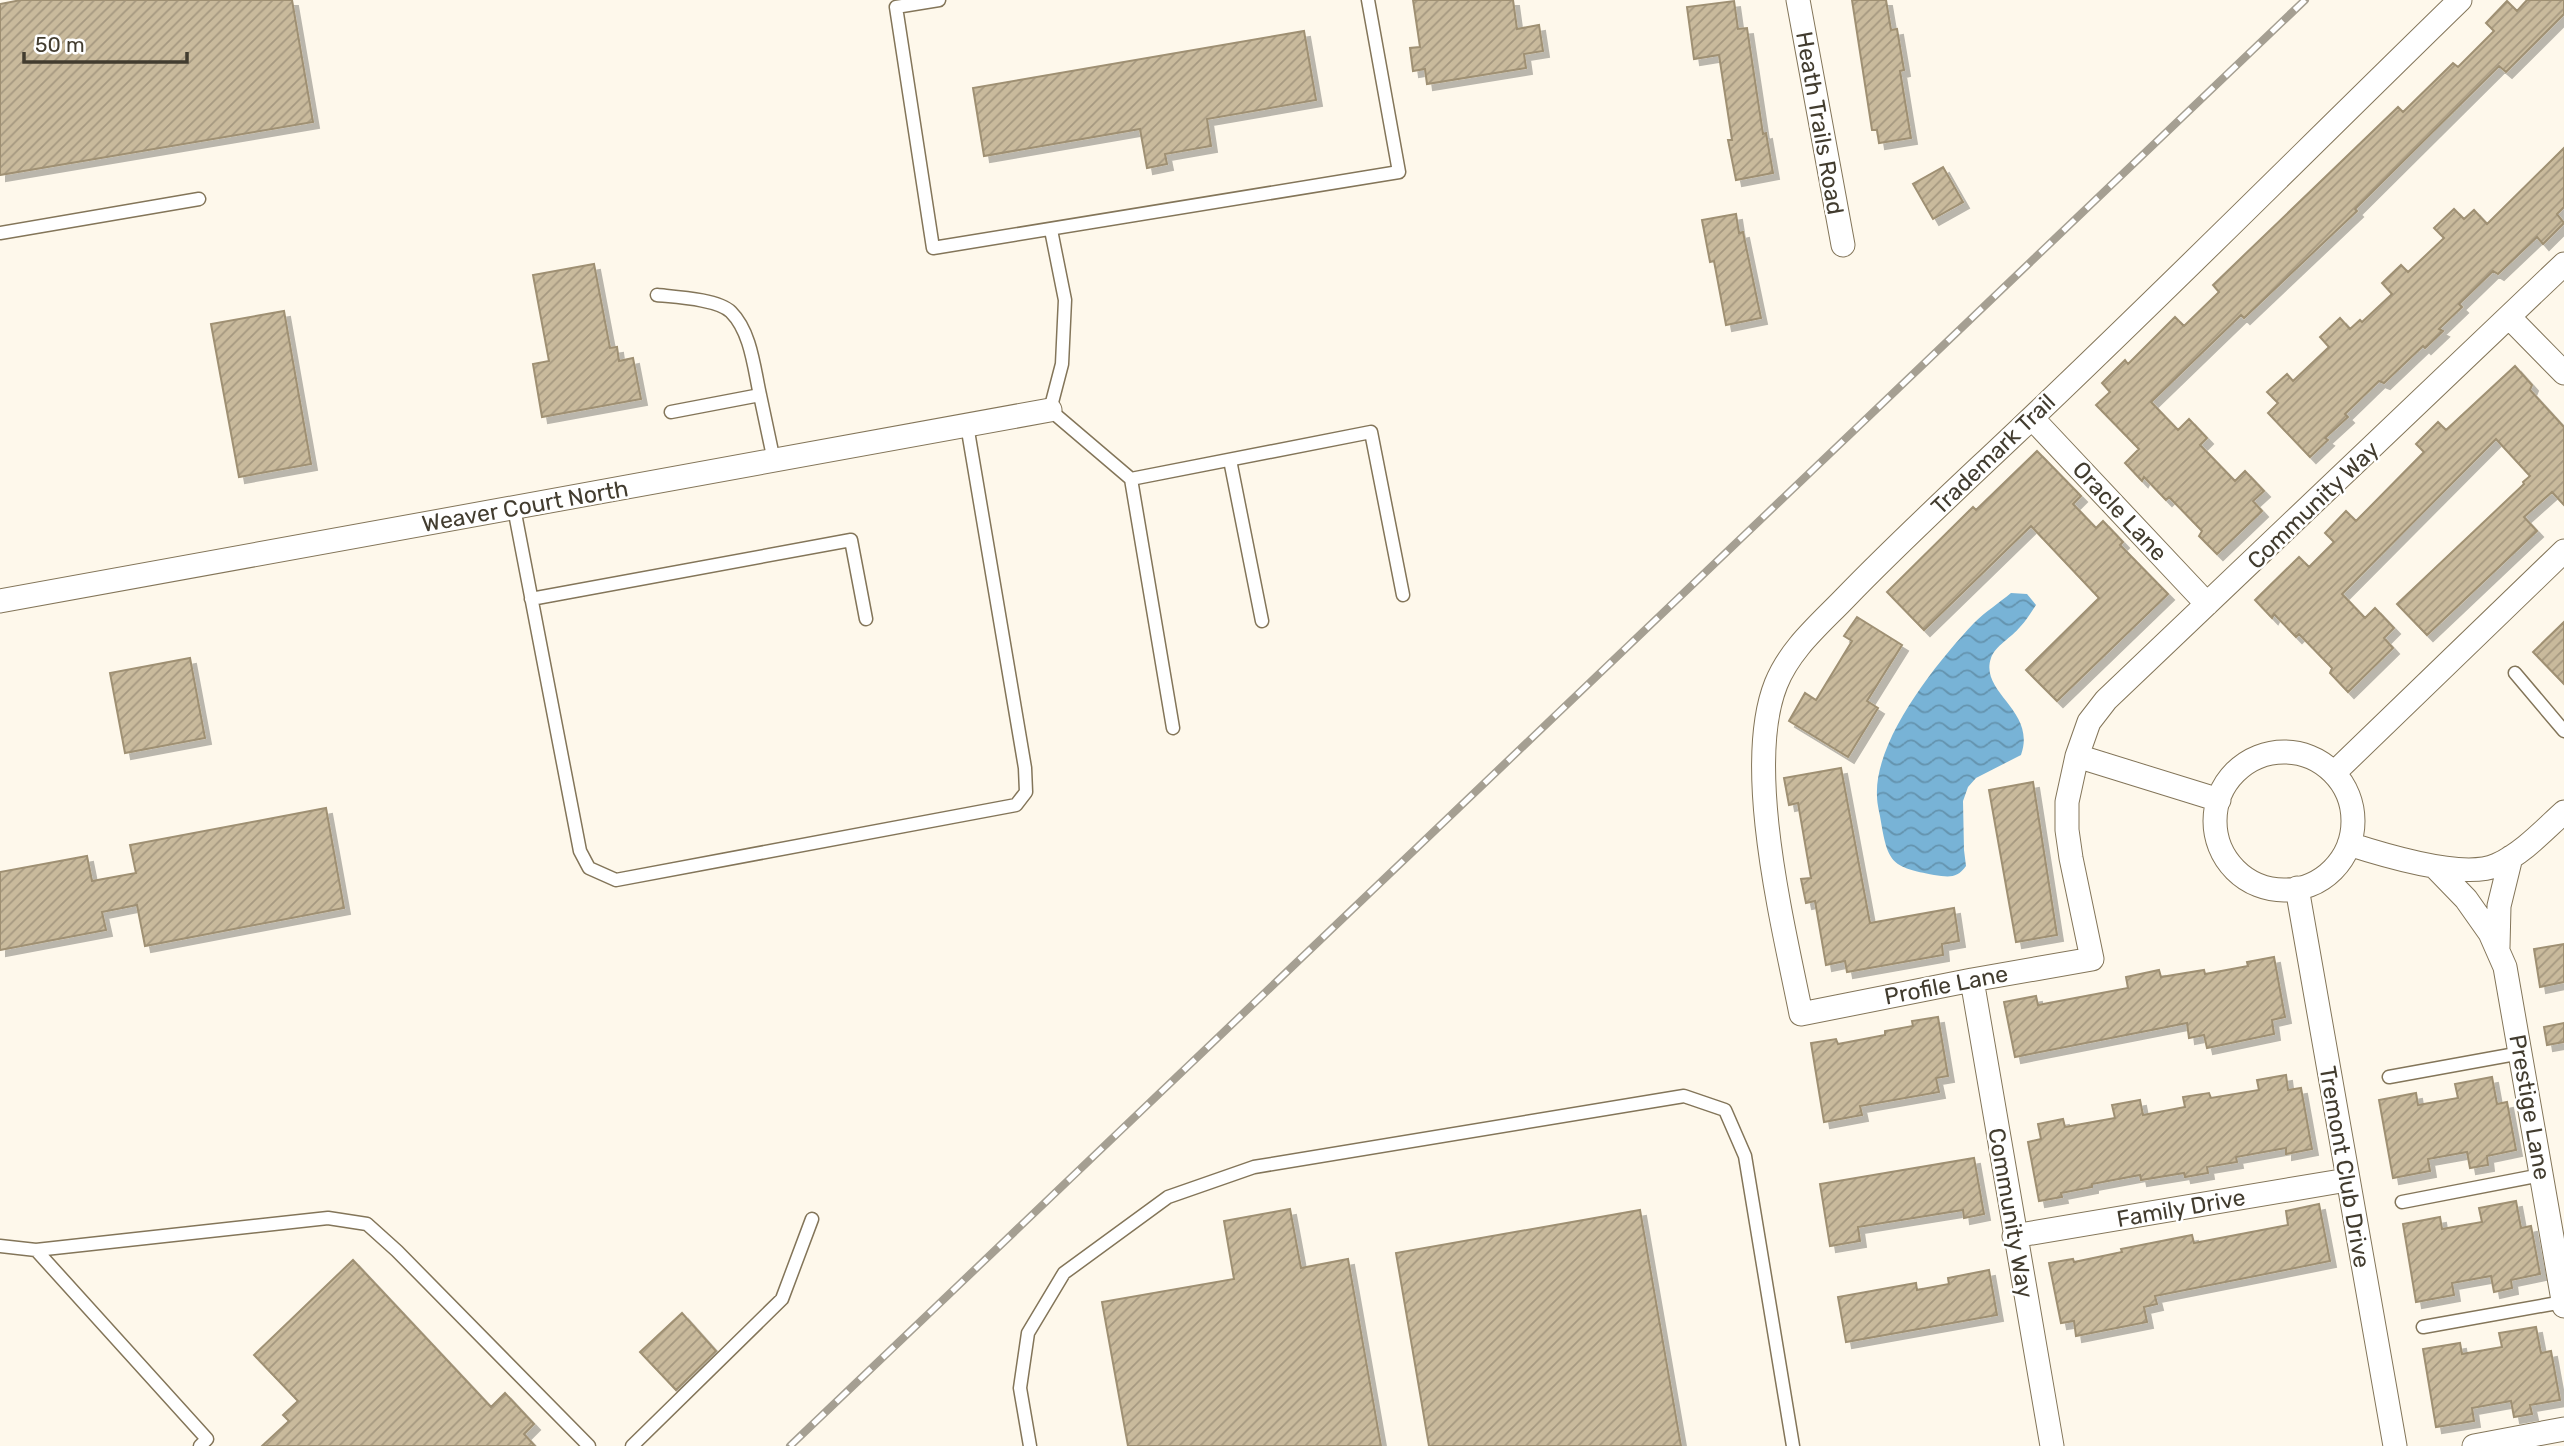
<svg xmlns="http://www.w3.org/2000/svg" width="2564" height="1446" font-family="Rubik,sans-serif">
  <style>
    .water { fill: url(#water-waves) }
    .building { fill: url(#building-hatch); stroke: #9f9073; stroke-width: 2; filter: url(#shadow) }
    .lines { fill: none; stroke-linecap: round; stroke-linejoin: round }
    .service-casing { stroke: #837559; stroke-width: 15 }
    .minor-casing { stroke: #837559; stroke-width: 25 }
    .service { stroke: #fff; stroke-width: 12 }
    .minor { stroke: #fff; stroke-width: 23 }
    .rail-casing { stroke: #a59f92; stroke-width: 8 }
    .rail { stroke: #fff; stroke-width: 5; stroke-dasharray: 16; stroke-linecap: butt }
    .labels { text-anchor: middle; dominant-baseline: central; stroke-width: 5; stroke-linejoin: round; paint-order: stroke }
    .street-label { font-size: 23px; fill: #423c2f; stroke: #fff }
  </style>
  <defs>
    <pattern id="water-waves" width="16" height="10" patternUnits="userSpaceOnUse" patternTransform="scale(1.75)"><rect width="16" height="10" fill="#78b3d6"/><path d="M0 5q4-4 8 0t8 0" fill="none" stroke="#6493ae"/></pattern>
    <pattern id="building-hatch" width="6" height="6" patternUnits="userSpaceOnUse" patternTransform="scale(1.75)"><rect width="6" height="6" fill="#c9ba9c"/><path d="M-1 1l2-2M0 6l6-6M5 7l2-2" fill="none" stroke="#a59880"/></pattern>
    <filter id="shadow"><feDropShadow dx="6" dy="6" stdDeviation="0" flood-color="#0004"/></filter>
  </defs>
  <rect width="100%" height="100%" fill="#fef8eb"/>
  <path class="water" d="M2011 593 2027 594 2036 605C2031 612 2026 621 2020 627 2012 637 1995 646 1991 658 1979 693 2037 710 2021 755L1976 778 1968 787 1963 801 1964 850 1966 866C1957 879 1948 877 1934 875 1893 867 1888 864 1881 822 1880 814 1877 805 1877 796 1874 740 1937 662 1974 623 1985 612 1999 603 2011 593Z"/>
  <path class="building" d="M21 0H292L313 122 0 175V4Z
    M1413 0H1513L1517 29 1539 25 1543 51 1524 54 1526 68 1427 84 1425 69 1413 71 1410 48 1420 47Z
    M1852 0H1886L1891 30 1897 29 1904 70 1900 71 1911 138 1879 143 1877 130H1872Z
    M2527 0H2564V14L2506 72 2499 66 2355 209 2357 211 2244 318 2241 315 2151 402 2178 430 2189 419 2207 438 2200 445 2235 481 2245 471 2264 491 2253 501 2262 511 2217 554 2199 536 2202 531 2169 497 2166 500 2144 477 2142 481 2125 463 2139 449 2096 405 2110 392 2102 383 2125 360 2128 364 2175 317 2184 326 2219 292 2213 285 2398 107 2403 112 2453 63 2458 67 2494 31 2486 23 2507 1 2517 11Z
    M1734 1 1738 29 1747 28 1763 134 1766 133 1773 173 1736 180 1728 140H1732L1719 55 1694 59 1687 7Z
    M1304 31 1316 100 1207 119 1211 146 1165 154 1167 164 1147 168 1140 129 984 156 973 88Z
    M2564 148V207L2557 214 2564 223 2543 244 2537 237 2498 274 2493 271 2459 304 2462 307 2439 329 2443 331 2425 348 2423 346 2384 383 2379 381 2345 414 2348 417 2325 438 2328 440 2310 457 2268 413 2278 403 2267 392 2287 374 2293 381 2329 347 2320 337 2340 318 2350 329 2360 320 2362 322 2392 294 2382 283 2401 265 2408 272 2444 238 2434 228 2454 209 2464 219 2474 210 2487 224Z
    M1943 167 1963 202 1933 219 1913 184Z
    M1736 214 1739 233 1743 232 1761 318 1726 325 1714 261 1710 262 1702 220Z
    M594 264 610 348 617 347 619 361 633 358 641 399 542 417 533 364 549 361 533 275Z
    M284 311 311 464 239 477 211 324Z
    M2515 366 2532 385 2530 390 2564 427V505L2552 492 2524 517 2537 531 2427 635 2397 604 2524 484 2523 482 2530 476 2496 439 2342 594 2365 618 2375 608 2394 628 2384 638 2393 648 2348 692 2330 673 2332 668 2299 634 2296 637 2274 614 2272 618 2255 600 2299 557 2309 567 2334 542 2325 533 2346 511 2356 521 2424 452 2416 444 2438 422 2446 430Z
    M2037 451 2081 496 2073 504 2096 528 2103 521 2123 542 2120 545 2168 594 2057 701 2026 670 2099 598 2031 526 1924 630 1887 592 1973 507 1976 510Z
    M1857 617 1902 645 1867 701 1878 708 1848 757 1789 721 1805 693 1816 700 1852 641 1844 636Z
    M2564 622V684L2533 652Z
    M190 658 205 738 125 753 110 673Z
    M1841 768 1870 923 1954 908 1959 941 1942 944 1943 955 1847 972 1845 961 1826 965 1815 901 1806 903 1801 879 1811 878 1798 803 1789 805 1784 778Z
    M2033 782 2057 935 2016 942 1989 790Z
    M326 808 344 908 145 946 137 905 102 912 106 930 0 950V872L87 856 92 881 136 873 130 845Z
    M2564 944V982L2540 987 2534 949Z
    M2274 957 2285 1017 2272 1020 2274 1034 2207 1048 2204 1035 2189 1038 2187 1023 2015 1057 2004 1002 2036 996 2038 1005 2128 988 2126 977 2159 970 2161 977 2204 970 2205 974 2248 966 2247 962Z
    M1938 1017 1948 1076 1936 1078 1939 1092 1860 1106 1862 1115 1824 1122 1811 1043 1836 1039 1838 1044 1885 1035V1031L1913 1026 1912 1021Z
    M2564 1023V1042L2547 1045 2544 1027Z
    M2286 1075 2288 1090 2301 1088 2312 1149 2286 1154V1148L2236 1157 2237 1162 2207 1167 2208 1173 2185 1177 2184 1173 2141 1180 2140 1175 2092 1184V1187L2061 1193 2062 1197 2039 1201 2028 1142 2041 1139 2038 1124 2063 1119 2065 1127 2115 1118 2112 1105 2140 1100 2143 1115 2185 1107 2183 1097 2209 1093 2211 1098 2259 1090 2257 1080Z
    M2492 1077 2497 1104 2507 1102 2516 1150 2487 1156 2488 1165 2470 1168 2467 1152 2428 1159 2430 1171 2393 1178 2379 1100 2416 1093 2418 1105 2458 1098 2455 1084Z
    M1974 1158 1984 1214 1964 1218 1963 1210 1858 1227 1860 1241 1830 1246 1820 1184Z
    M2516 1201 2521 1228 2531 1226 2540 1274 2511 1280 2512 1288 2494 1292 2491 1276 2452 1283 2454 1295 2416 1302 2403 1224 2440 1217 2442 1229 2482 1222 2479 1208Z
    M2319 1204 2330 1261 2155 1296 2157 1304 2144 1307 2147 1322 2076 1336 2074 1321 2061 1323 2049 1263 2073 1259 2074 1262 2122 1252 2121 1249 2192 1235 2194 1243 2288 1225 2286 1211Z
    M1290 1209 1301 1268 1348 1259 1381 1446H1128L1102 1302 1234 1279 1224 1221Z
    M1640 1210 1681 1446H1429L1396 1253Z
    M353 1260 491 1407 505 1393 534 1424 524 1434 535 1446H262L289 1421 283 1415 298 1401 254 1355Z
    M1989 1270 1997 1315 1846 1342 1838 1297 1916 1283 1917 1290 1949 1284 1948 1278Z
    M682 1313 716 1351 676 1390 640 1352Z
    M2536 1327 2541 1353 2551 1351 2560 1400 2530 1405 2532 1414 2514 1417 2511 1401 2472 1408 2474 1421 2436 1427 2423 1349 2460 1343 2462 1354 2502 1347 2499 1333Z"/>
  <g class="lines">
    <defs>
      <path id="service" d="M939 0 896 7 933 248 1399 172 1368 0
        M1051 230 1065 300 1062 364 1050 410 1131 479 1173 728
        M0 233 199 199
        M657 295C675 297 718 299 731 312 751 332 754 368 760 395
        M671 412 760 395 774 461
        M1230 460 1262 621
        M1131 479 1371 432 1403 595
        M514 508 580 851 589 868 616 880 1016 805 1026 792 1025 768 967 425
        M531 599 851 540 866 619
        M2515 673 2564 731
        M2389 1077 2521 1053
        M2402 1202 2541 1175
        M0 1246 36 1250 207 1439 200 1446
        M36 1250 328 1218 367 1224 397 1251 589 1446
        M2423 1327 2563 1302
        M632 1446 782 1299 812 1219
        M1030 1446 1020 1388 1028 1333 1064 1273 1168 1197 1254 1167 1684 1096 1725 1110 1745 1156 1793 1446"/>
      <path id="minor" d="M1798 0 1843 245
        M2460 0C2313 143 2168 289 2019 430 1961 485 1901 540 1845 598 1819 625 1790 649 1776 684 1743 767 1784 928 1801 1014L1972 980 2092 959 2071 858 2067 830V802L2077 756 2089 722 2106 700 2564 264
        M2509 317 2564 373
        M2032 418 2207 604
        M0 601 1050 410
        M2215 821a69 69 0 1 1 138 0a69 69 0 1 1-138 0Z
        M2077 756 2219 800
        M2334 773 2564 551
        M2349 844C2383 855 2464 880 2497 865 2523 853 2543 831 2564 812
        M2435 867 2466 899 2490 933 2505 967 2564 1306
        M2297 888 2395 1446
        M2498 947 2499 906 2511 857
        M1972 980 2052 1446
        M2014 1236 2347 1180
        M2474 1446 2564 1429"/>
    </defs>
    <use href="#service" class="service-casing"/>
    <use href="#minor" class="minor-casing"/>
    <use href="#service" class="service"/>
    <use href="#minor" class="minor"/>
    <defs>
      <path id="rail" d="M790 1446 2305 0"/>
    </defs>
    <use href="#rail" class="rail-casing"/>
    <use href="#rail" class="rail"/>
  </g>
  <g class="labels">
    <g class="street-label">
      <text transform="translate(1820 123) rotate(80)">Heath Trails Road</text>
      <text transform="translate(1993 454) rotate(-44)">Trademark Trail</text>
      <text transform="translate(2313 505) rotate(-44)">Community Way</text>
      <text transform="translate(525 506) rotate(-10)">Weaver Court North</text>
      <text transform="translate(2120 511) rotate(47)">Oracle Lane</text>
      <text transform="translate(1946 985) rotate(-11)">Profile Lane</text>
      <text transform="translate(2530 1107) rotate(80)">Prestige Lane</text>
      <text transform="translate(2345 1167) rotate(80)">Tremont Club Drive</text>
      <text transform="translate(2181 1208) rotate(-10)">Family Drive</text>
      <text transform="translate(2011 1213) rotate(80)">Community Way</text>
    </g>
  </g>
  <path d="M24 52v10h163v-10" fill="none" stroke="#423c2f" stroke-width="3.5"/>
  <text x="35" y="52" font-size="21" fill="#423c2f" stroke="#ffffff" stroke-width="5" paint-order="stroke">50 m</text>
</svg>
